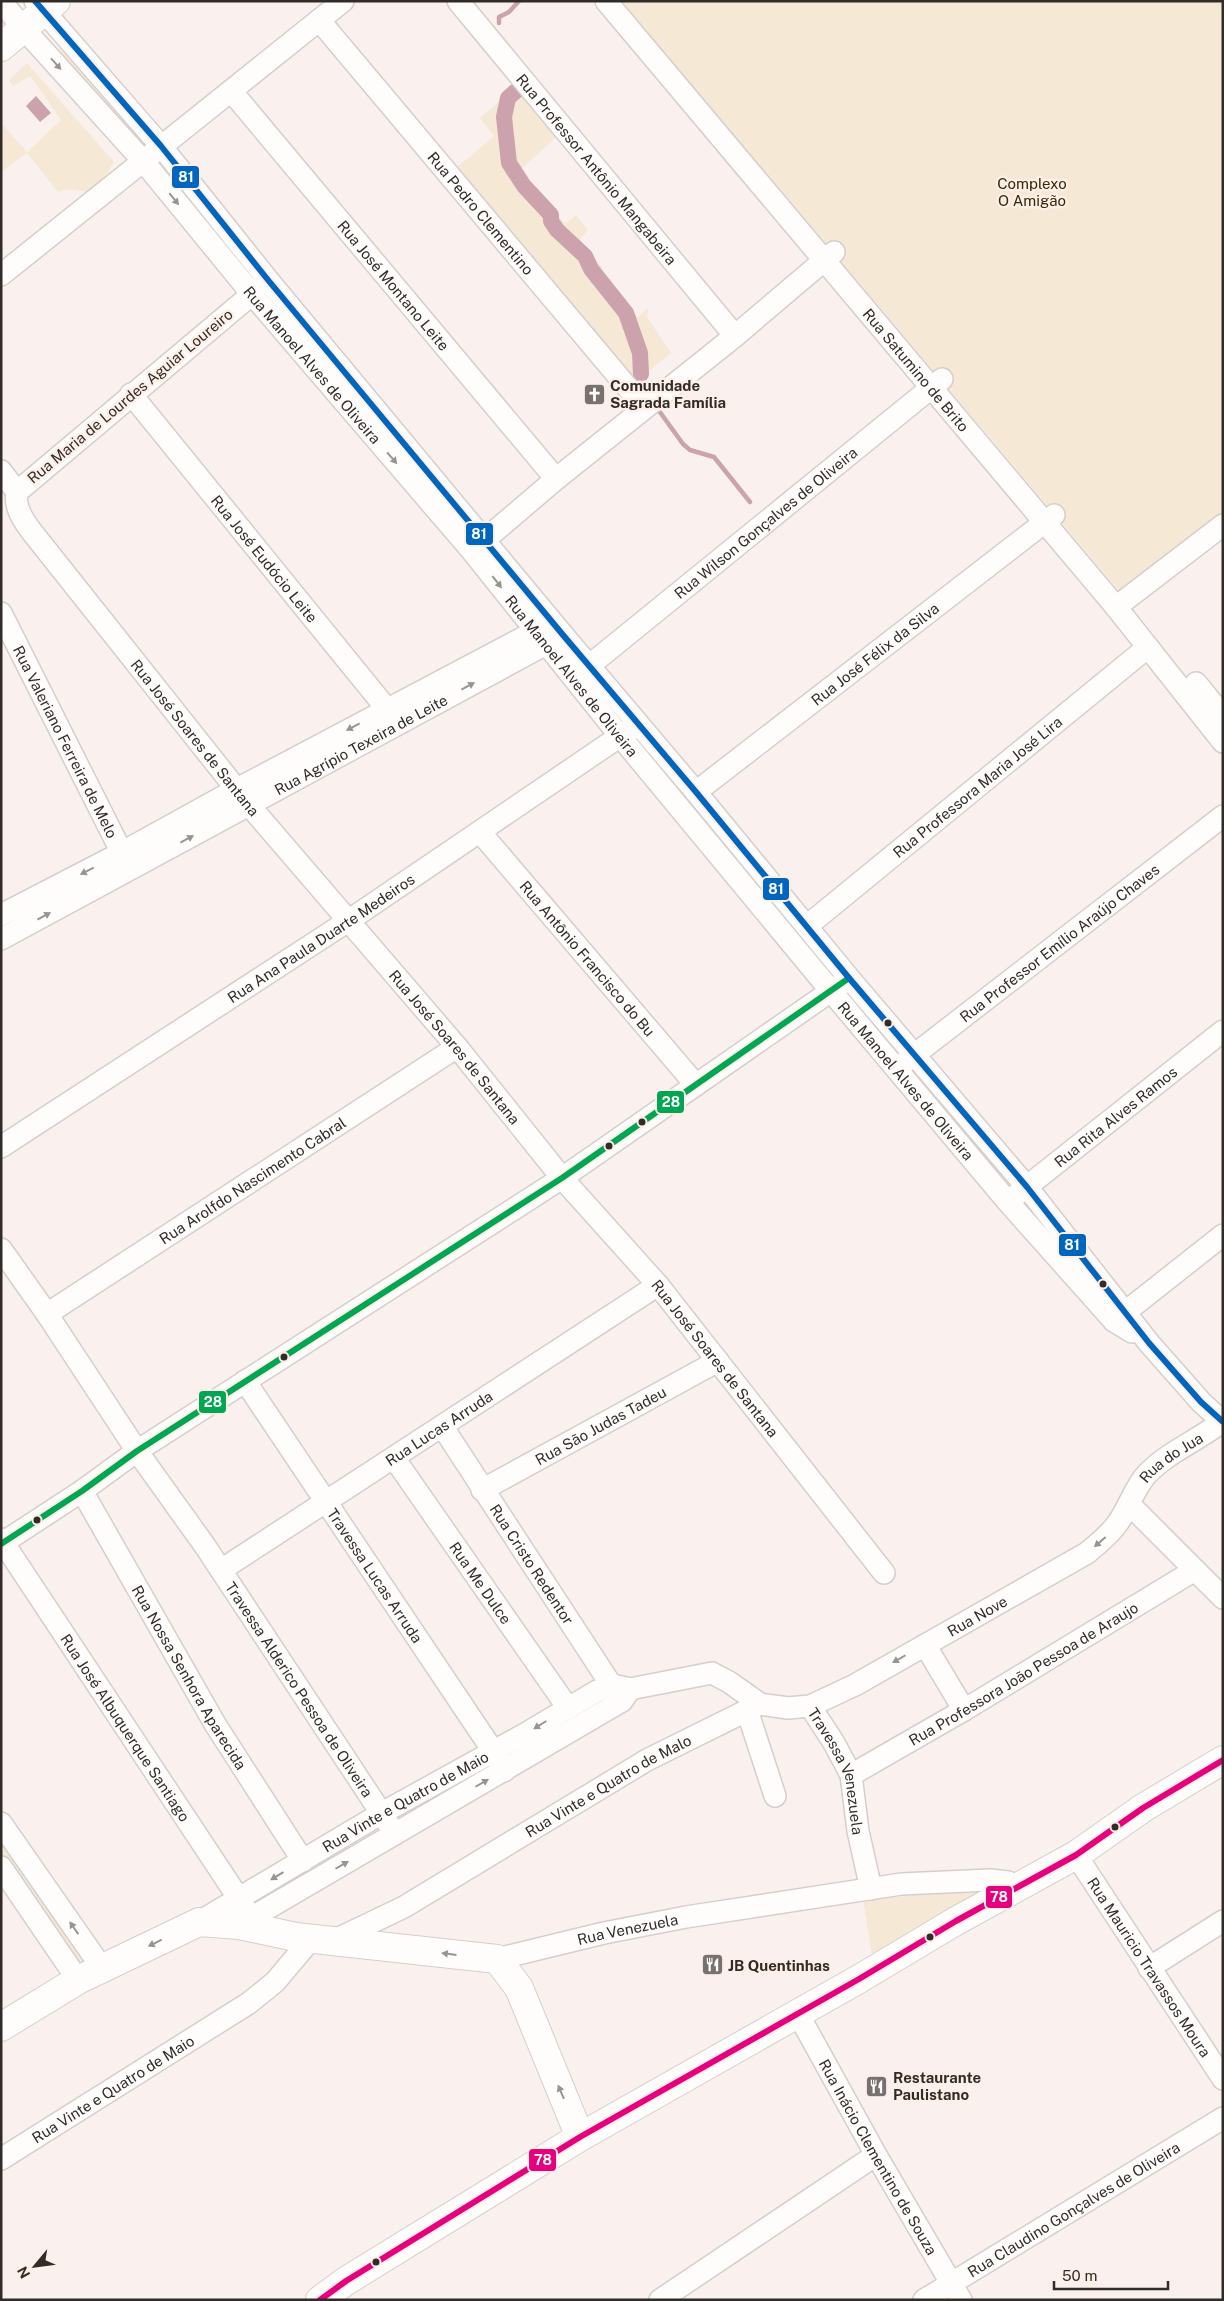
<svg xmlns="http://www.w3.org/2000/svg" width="1224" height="2301" font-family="'Public Sans',sans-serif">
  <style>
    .green { fill: #f5e8d4 }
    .water { fill: #cca3ac }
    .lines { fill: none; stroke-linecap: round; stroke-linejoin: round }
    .stream { stroke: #cca3ac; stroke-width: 4.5 }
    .canal { stroke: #cca3ac; stroke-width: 16 }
    .minor-casing { stroke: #d5cecc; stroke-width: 24 }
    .major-casing { stroke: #d5cecc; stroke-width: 30 }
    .minor { stroke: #fefdfc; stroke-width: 21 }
    .major { stroke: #fefdfc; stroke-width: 28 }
    .bus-1-casing { stroke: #ffefe9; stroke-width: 10 }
    .bus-2-casing { stroke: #ffefe9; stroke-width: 10 }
    .bus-3-casing { stroke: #ffefe9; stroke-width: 10 }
    .bus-1 { stroke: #00a651; stroke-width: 6 }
    .bus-2 { stroke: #e5007d; stroke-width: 6 }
    .bus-3 { stroke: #0065bd; stroke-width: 6 }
    .oneway { fill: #989492 }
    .bus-dot { fill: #322c29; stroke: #ffefe9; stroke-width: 2 }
    .labels { text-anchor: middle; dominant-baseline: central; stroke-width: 5; stroke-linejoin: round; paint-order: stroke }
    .street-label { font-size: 15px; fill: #322c29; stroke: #ffefe9 }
    .park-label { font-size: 15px; fill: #392800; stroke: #ffefe9 }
    .poi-label { font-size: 15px; font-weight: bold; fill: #322c29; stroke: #ffefe9; text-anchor: start }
    .line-badge { stroke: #ffefe9; stroke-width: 2 }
    .badge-label { font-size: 14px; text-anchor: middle; font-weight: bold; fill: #fff }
  </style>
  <rect width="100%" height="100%" fill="#faf1ee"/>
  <path class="green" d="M621 1H1223V513L1122 594Z
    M69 41 161 146 146 157 54 54Z
    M27 63 114 162C107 173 97 193 82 191 71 190 68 188 58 192L27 153 1 172V123L27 152 61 120 30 76 13 86 9 80Z
    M518 85 560 134 520 170 565 224 576 215 588 230 579 241 603 268 600 274 638 317 648 308 647 317 671 353 637 381 456 168 494 136 480 118Z
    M1 1831 95 1968 79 1975 1 1859Z
    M984 1891 873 1962 863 1899Z"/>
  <path class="water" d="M36 96 51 113 40 122 26 106Z"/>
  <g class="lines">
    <path class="stream" d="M499 23V17L509 12 519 1
      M657 408 683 444 690 450 714 457 750 502"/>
    <path class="canal" d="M516 91 508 98 504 117 509 163 524 186 551 215V221L557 230 585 256 591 269 626 313 640 353 641 374"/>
    <defs>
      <g id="minor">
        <path id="s1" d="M1 1 23 28 144 162 252 294 472 551 620 736 831 991 1008 1202 1114 1321 1132 1332"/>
        <path d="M35 1 161 146 268 280 563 635 696 792 849 978 1027 1187 1149 1343 1201 1402 1222 1421"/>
        <path id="s2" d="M458 1 735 336"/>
        <path id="s3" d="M606 1 1116 607 1223 742"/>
        <path id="s4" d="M319 20 644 407"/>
        <path id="s5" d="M232 92 556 479"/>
        <path d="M1 275 343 1"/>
        <path id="s6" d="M263 285 17 492C14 507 23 520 32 532L249 805 457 1047 562 1178 658 1285 884 1573"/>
        <path id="s7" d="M131 394 395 719"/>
        <path d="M1 471 17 492"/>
        <path d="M474 549 556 479 735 336 834 252"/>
        <path d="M1116 607 1223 525"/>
        <path id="s8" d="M1 613 128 865"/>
        <path id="s9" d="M590 665 942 379"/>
        <path d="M1196 683 1223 716"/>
        <path id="s10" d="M696 792 1054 515"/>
        <path id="s11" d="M480 832 696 1085"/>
        <path d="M1 915 121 853 237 789 549 624"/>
        <path id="s12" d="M807 926 1148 647"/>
        <path id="s13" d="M1 939 559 637"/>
        <path id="s14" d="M905 1062 1223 816"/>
        <path id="s15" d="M1 1147 348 921 632 728"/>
        <path id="s16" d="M1015 1196 1223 1031"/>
        <path id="s17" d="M1 1249 47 1314 137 1451 205 1546 395 1834"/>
        <path id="s18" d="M47 1314 457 1047"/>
        <path d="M1114 1321 1223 1235"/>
        <path id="s19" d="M245 1381 493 1751 504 1771"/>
        <path id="s20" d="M442 1426 619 1697"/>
        <path id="s21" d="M394 1458 568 1708"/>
        <path id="s22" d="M482 1490 718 1361"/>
        <path id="s23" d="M82 1491 215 1724 303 1861"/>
        <path d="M1129 1504 1223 1598"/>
        <path id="s24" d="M1 1539 247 1911"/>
        <path d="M1 1544 82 1491 137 1451 562 1178 841 984"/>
        <path id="s25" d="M221 1570 658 1285"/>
        <path d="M925 1645 964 1710"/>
        <path id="s26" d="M810 1706 834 1743 851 1775 858 1831 871 1889"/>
        <path d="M747 1710 775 1796"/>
        <path id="s27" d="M851 1775 964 1710 1195 1570"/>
        <path d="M1 1823 102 1968"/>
        <path id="s28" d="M1076 1855 1223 2079"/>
        <path d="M1 1867 78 1980"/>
        <path id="s29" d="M199 1922 382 1813 525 1734 597 1691 613 1685 630 1689 712 1673 729 1682 760 1704 788 1708 810 1706 855 1685 1087 1553C1098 1544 1109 1535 1117 1524 1129 1508 1134 1488 1147 1474 1168 1452 1199 1440 1223 1421"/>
        <path d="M239 1925 622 1701 630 1689"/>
        <path id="s30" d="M335 1940 404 1907 647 1760 760 1704"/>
        <path id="s31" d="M497 1959 604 1933 686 1917 901 1884 990 1880 1008 1882 1015 1887"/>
        <path d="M1149 1968 1223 1921"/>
        <path id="s32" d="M798 2014 876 2155 961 2300"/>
        <path id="s33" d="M1 2159 249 2003 275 1982 312 1938"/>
        <path d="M660 2300 876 2155"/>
        <path id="s34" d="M924 2300 1223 2118"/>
      </g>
      <path id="major" d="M1 47 56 1
        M1 2027 78 1980 199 1922 239 1925 296 1937 497 1959 519 1988 580 2137
        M320 2300 346 2281 580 2137 859 1979 956 1921 1076 1855 1143 1808 1223 1760"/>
    </defs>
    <use href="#minor" class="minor-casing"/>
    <use href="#major" class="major-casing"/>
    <use href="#minor" class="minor"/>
    <use href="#major" class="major"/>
    <defs>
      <path id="bus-1" d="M1 1544 82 1491 137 1451 562 1178 849 978"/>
      <path id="bus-2" d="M320 2300 346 2281 580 2137 859 1979 956 1921 1076 1855 1143 1808 1223 1760"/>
      <path id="bus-3" d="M35 1 161 146 268 280 563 635 696 792 849 978 1027 1187 1149 1343 1201 1402 1222 1421"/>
    </defs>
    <use href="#bus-1" class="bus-1-casing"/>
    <use href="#bus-2" class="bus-2-casing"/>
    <use href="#bus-3" class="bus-3-casing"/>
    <use href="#bus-1" class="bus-1"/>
    <use href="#bus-2" class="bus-2"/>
    <use href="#bus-3" class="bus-3"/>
  </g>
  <defs><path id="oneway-solid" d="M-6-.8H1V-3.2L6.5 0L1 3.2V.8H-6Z" transform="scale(1.25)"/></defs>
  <g class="oneway">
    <use href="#oneway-solid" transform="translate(56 64) rotate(48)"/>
    <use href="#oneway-solid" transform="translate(174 199) rotate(51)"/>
    <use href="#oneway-solid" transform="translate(392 458) rotate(49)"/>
    <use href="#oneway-solid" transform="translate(497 582) rotate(52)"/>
    <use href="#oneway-solid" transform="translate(468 686) rotate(-28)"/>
    <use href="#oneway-solid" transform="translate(353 727) rotate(152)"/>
    <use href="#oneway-solid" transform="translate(187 839) rotate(-28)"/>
    <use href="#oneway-solid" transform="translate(87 871) rotate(153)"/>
    <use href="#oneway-solid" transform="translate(44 916) rotate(-28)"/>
    <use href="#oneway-solid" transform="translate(1100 1542) rotate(139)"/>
    <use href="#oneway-solid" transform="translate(899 1659) rotate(150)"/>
    <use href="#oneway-solid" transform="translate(540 1725) rotate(148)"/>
    <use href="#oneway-solid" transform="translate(482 1783) rotate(-30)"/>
    <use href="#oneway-solid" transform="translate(342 1865) rotate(-30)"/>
    <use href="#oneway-solid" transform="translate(277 1876) rotate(149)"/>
    <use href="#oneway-solid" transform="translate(74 1928) rotate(-125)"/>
    <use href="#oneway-solid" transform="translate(155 1943) rotate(154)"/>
    <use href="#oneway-solid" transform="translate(449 1954) rotate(-173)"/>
    <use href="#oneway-solid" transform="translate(561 2092) rotate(-113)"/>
  </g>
  <defs>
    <symbol id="church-square" viewBox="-11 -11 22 22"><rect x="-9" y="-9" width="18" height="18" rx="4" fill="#78716e" stroke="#ffefe9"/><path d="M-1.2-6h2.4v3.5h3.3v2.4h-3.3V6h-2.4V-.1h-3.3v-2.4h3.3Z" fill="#fff"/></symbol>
    <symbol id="restaurant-square" viewBox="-11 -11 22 22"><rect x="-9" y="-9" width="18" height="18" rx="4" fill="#78716e" stroke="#ffefe9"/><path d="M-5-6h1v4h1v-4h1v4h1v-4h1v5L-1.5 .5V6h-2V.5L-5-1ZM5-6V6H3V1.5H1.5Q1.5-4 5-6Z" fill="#fff"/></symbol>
  </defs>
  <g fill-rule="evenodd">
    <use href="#church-square" x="582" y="382" width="25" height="25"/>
    <use href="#restaurant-square" x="700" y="1952" width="25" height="25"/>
    <use href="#restaurant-square" x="864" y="2074" width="25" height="25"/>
  </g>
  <g class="bus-dot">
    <circle cx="888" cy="1023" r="4.5"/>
    <circle cx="642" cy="1122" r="4.5"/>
    <circle cx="609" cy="1146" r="4.5"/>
    <circle cx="1103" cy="1284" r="4.5"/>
    <circle cx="284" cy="1357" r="4.5"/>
    <circle cx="37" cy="1520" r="4.5"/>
    <circle cx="1115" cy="1827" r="4.5"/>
    <circle cx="930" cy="1937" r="4.5"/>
    <circle cx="376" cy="2262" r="4.5"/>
  </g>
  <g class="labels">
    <g class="street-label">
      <text stroke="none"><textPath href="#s2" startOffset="218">Rua Professor Antônio Mangabeira</textPath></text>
      <text stroke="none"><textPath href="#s4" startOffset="252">Rua Pedro Clementino</textPath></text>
      <text stroke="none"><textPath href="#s5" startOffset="252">Rua José Montano Leite</textPath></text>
      <text stroke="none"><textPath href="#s1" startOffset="479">Rua Manoel Alves de Oliveira</textPath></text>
      <text stroke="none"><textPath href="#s3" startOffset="482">Rua Satumino de Brito</textPath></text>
      <text transform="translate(130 396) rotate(-40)">Rua Maria de Lourdes Aguiar Loureiro</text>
      <text stroke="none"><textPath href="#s9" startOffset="226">Rua Wilson Gonçalves de Oliveira</textPath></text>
      <text stroke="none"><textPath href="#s7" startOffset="212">Rua José Eudócio Leite</textPath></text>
      <text stroke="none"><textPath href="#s10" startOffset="226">Rua José Félix da Silva</textPath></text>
      <text stroke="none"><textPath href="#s1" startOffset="884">Rua Manoel Alves de Oliveira</textPath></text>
      <text stroke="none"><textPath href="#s6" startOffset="628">Rua José Soares de Santana</textPath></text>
      <text stroke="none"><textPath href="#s8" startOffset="144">Rua Valeriano Ferreira de Melo</textPath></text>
      <text stroke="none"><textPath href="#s13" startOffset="409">Rua Agrípio Texeira de Leite</textPath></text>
      <text stroke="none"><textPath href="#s12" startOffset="220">Rua Professora Maria José Lira</textPath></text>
      <text stroke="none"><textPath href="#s15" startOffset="382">Rua Ana Paula Duarte Medeiros</textPath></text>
      <text stroke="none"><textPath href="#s14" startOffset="195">Rua Professor Emílio Araújo Chaves</textPath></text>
      <text stroke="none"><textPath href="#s11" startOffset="166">Rua Antônio Francisco do Bu</textPath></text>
      <text stroke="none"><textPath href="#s6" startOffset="1032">Rua José Soares de Santana</textPath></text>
      <text stroke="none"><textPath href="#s1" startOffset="1409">Rua Manoel Alves de Oliveira</textPath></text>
      <text stroke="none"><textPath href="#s16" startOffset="128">Rua Rita Alves Ramos</textPath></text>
      <text stroke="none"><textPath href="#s18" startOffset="245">Rua Arolfdo Nascimento Cabral</textPath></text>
      <text stroke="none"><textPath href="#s6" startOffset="1438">Rua José Soares de Santana</textPath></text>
      <text stroke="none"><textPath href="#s22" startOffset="135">Rua São Judas Tadeu</textPath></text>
      <text stroke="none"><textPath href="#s25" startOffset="260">Rua Lucas Arruda</textPath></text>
      <text stroke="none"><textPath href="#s29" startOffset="1132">Rua do Jua</textPath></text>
      <text stroke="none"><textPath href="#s20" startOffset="165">Rua Cristo Redentor</textPath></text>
      <text stroke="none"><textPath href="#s19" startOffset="234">Travessa Lucas Arruda</textPath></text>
      <text stroke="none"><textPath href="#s21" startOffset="152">Rua Me Dulce</textPath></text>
      <text stroke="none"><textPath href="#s29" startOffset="876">Rua Nove</textPath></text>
      <text stroke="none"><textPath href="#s27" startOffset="200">Rua Professora João Pessoa de Araujo</textPath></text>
      <text stroke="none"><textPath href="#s23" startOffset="215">Rua Nossa Senhora Aparecida</textPath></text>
      <text stroke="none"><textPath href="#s17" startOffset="532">Travessa Alderico Pessoa de Oliveira</textPath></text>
      <text stroke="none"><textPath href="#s24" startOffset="226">Rua José Albuquerque Santiago</textPath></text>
      <text stroke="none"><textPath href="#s26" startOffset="72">Travessa Venezuela</textPath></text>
      <text stroke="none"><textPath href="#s30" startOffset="314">Rua Vinte e Quatro de Malo</textPath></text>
      <text stroke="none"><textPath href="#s29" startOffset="239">Rua Vinte e Quatro de Maio</textPath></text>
      <text stroke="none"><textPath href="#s31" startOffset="134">Rua Venezuela</textPath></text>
      <text stroke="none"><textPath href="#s28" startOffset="134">Rua Mauricio Travassos Moura</textPath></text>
      <text stroke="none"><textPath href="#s33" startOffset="132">Rua Vinte e Quatro de Maio</textPath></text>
      <text stroke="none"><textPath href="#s32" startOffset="164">Rua Inácio Clementino de Souza</textPath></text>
      <text stroke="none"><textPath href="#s34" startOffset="175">Rua Claudino Gonçalves de Oliveira</textPath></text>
    </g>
    <g class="park-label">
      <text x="1032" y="183">Complexo<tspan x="1032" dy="17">O Amigão</tspan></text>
    </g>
    <g class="poi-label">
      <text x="610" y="385">Comunidade<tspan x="610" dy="17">Sagrada Família</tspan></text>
      <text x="728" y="1965">JB Quentinhas</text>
      <text x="893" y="2077">Restaurante<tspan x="893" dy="17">Paulistano</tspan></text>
    </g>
  </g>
  <g class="line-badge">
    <rect x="171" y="165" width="29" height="24" rx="5" fill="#0065bd"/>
    <rect x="465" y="522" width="29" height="24" rx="5" fill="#0065bd"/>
    <rect x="762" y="877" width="28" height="24" rx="5" fill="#0065bd"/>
    <rect x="656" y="1090" width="29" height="24" rx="5" fill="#00a651"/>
    <rect x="1058" y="1233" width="29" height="24" rx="5" fill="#0065bd"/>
    <rect x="198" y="1390" width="29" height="24" rx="5" fill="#00a651"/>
    <rect x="985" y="1885" width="28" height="24" rx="5" fill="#e5007d"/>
    <rect x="528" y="2148" width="29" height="24" rx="5" fill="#e5007d"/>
  </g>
  <g class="badge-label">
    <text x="186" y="182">81</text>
    <text x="479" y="539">81</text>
    <text x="776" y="894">81</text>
    <text x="671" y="1107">28</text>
    <text x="1072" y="1250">81</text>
    <text x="213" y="1407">28</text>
    <text x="999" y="1902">78</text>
    <text x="543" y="2165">78</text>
  </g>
  <rect width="1224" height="2301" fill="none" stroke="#322c29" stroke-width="5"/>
  <g transform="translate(35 2266) rotate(241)" stroke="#ffefe9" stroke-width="4" paint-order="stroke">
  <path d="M0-4L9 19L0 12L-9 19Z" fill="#322c29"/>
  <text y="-8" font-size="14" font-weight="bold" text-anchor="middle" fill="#322c29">N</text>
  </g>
  <path d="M1054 2281v8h114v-8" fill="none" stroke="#322c29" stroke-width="2.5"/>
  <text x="1062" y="2281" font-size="15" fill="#322c29" stroke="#ffefe9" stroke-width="4" paint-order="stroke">50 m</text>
</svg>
